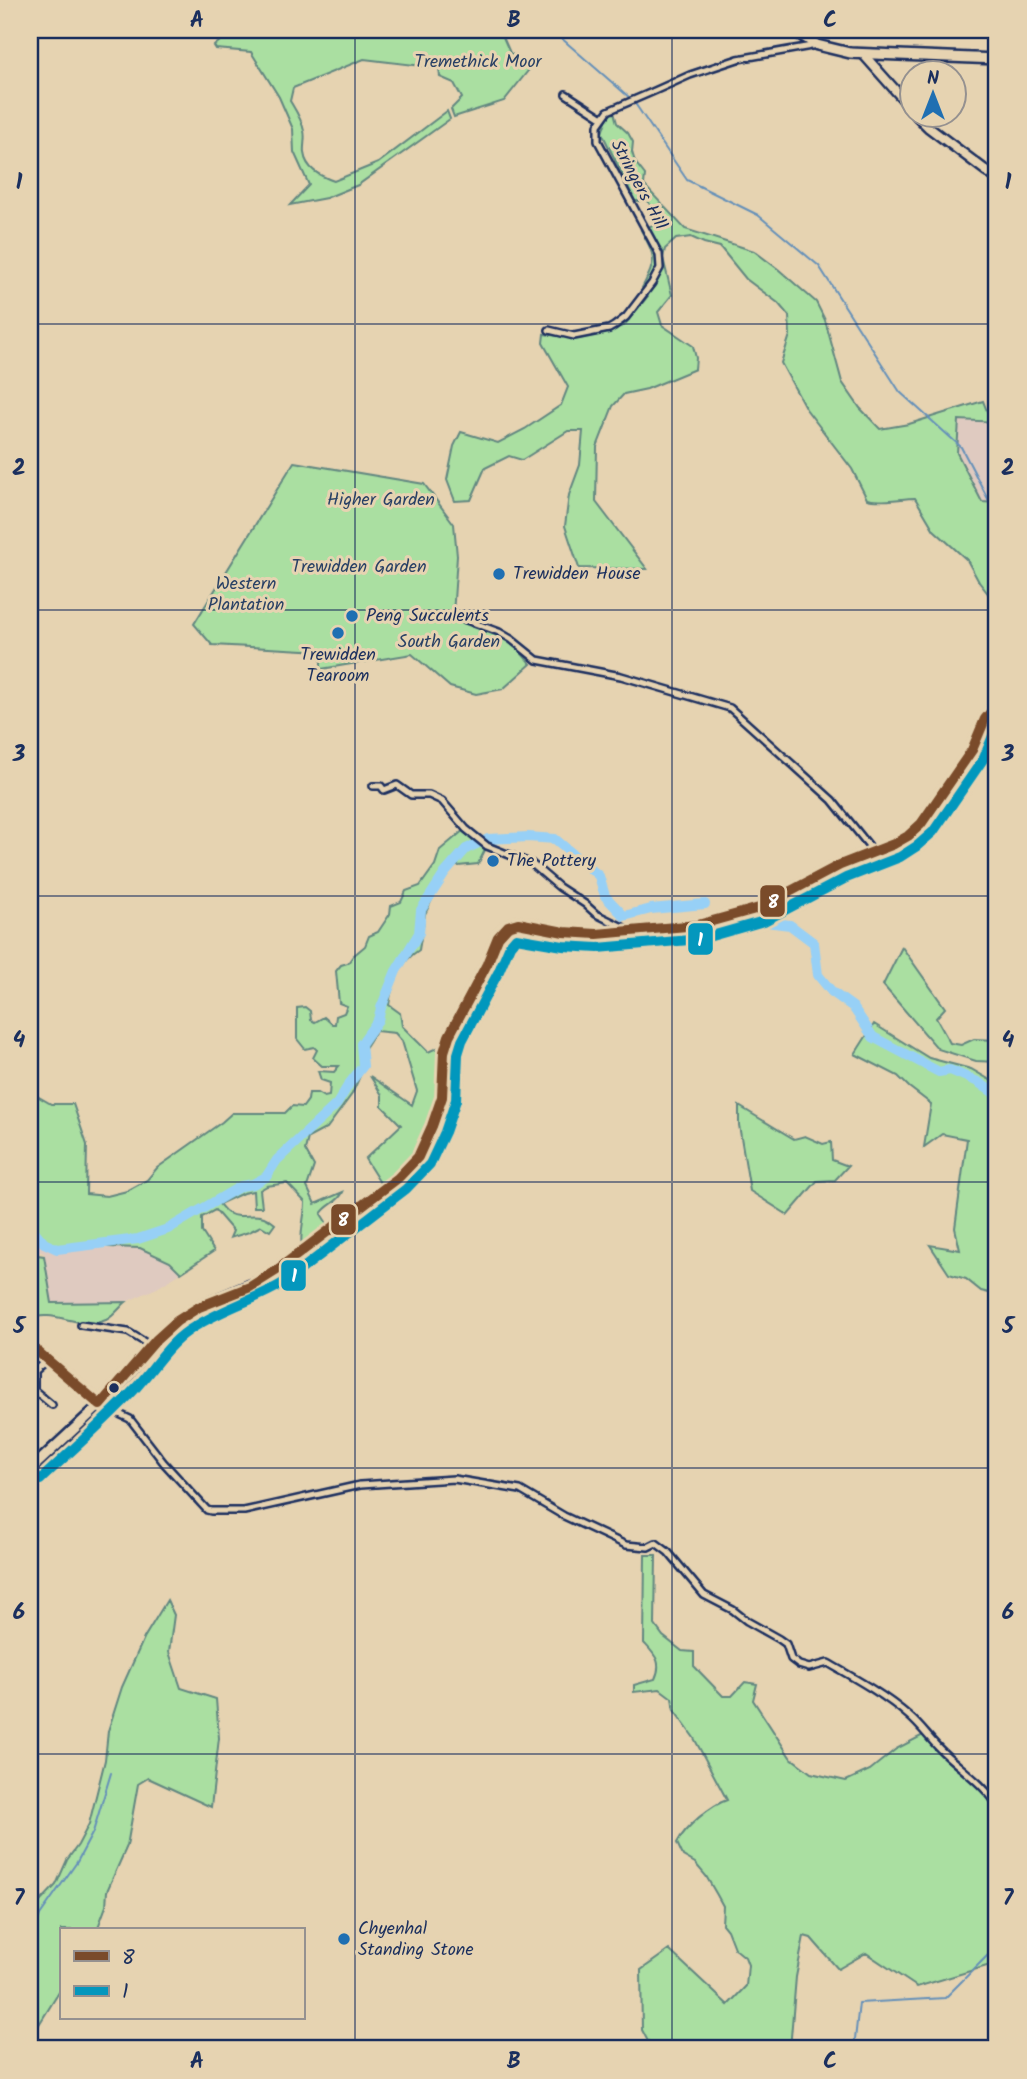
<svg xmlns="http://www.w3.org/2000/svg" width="1027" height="2079" font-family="Kalam,sans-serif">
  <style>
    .built { fill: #dfcac0 }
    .green { fill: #aadfa1; stroke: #628780; stroke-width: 2 }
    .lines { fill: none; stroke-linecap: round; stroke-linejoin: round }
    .stream { stroke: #6590b9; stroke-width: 2 }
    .river { stroke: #97d0f6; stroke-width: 10 }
    .minor-casing { stroke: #1b2f5e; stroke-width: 10 }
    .secondary-casing { stroke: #1b2f5e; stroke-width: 13 }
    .primary-casing { stroke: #1b2f5e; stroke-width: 14 }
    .minor { stroke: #e6d3b1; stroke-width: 5 }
    .secondary { stroke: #e6d3b1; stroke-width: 8 }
    .primary { stroke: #e6d3b1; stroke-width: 9 }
    .bus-1-casing { stroke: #e6d3b1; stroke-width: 16 }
    .bus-2-casing { stroke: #e6d3b1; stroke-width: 16 }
    .bus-1 { stroke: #7a4b2a; stroke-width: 10 }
    .bus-2 { stroke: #0497bd; stroke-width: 10 }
    .grid { fill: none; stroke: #1b2f5e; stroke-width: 2; stroke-opacity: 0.55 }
    .poi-dot { fill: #1f6fb2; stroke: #e6d3b1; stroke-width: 2.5 }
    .bus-dot { fill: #1b2f5e; stroke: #e6d3b1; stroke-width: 2.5 }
    .labels { text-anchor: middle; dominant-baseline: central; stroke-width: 6; stroke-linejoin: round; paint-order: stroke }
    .park-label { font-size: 18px; fill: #294165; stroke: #e6d3b1 }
    .street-label { font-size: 18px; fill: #1b2f5e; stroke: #e6d3b1 }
    .poi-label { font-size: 18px; fill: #1b2f5e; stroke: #e6d3b1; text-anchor: start }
    .line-badge { stroke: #e6d3b1; stroke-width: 2.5 }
    .badge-label { font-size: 19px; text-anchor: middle; font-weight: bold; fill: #fff }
    .neatline { fill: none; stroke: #1b2f5e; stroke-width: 2.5 }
    .grid-label { font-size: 23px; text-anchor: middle; font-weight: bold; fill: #1b2f5e }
  </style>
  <rect width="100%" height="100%" fill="#e6d3b1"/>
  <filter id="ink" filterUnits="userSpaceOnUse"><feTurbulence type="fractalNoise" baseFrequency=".0143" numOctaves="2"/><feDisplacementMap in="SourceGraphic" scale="14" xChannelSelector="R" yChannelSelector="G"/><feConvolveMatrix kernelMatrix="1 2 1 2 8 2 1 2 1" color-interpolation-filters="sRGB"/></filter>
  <g filter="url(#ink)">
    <path class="built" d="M959 420 997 422V503L982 502 957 453Z
      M30 1237 43 1245 57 1249 140 1248 170 1262 181 1273 157 1288 126 1302 52 1303 44 1253 30 1248Z"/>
    <path class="green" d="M228 30H500L510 53 531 67 504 101 454 117 451 109 462 98 454 83 440 77 439 68 364 59 293 88 290 101C296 111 302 120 304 131 306 138 303 146 304 153 306 169 320 176 334 181L378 163 447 111 450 119 358 185 326 198 290 205 309 185 294 152 293 129 279 97 251 52 216 49 214 46 226 36Z
      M614 112 617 123 628 133 633 142 632 152 635 162 645 175 644 185 685 229 754 251 778 269 816 302 825 320 842 382 860 408 880 429 909 424 983 401 987 411 997 413V422L959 420 957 453 982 502 997 503V605L979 582 967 560 934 530 915 498C902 498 878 503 867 499L852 469 806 409 781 363 790 335 789 316 778 303 746 279 720 247 704 243 691 237 676 239 665 249 663 258 672 295 658 312 662 325 693 346 696 358 695 369 647 389 624 394 613 406 597 447 596 502 647 569 579 568 565 526 569 495 580 465 583 431H568L522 460 509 456 485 468 471 500 455 501 447 480 454 446 461 432 498 443 525 429 561 405 568 387 543 343 544 334 579 339 624 326 648 296 642 288C657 259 656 258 641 230L660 222 648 201H635L602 133 608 115Z
      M294 462 424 484 454 524 457 556 453 615 507 637 531 664 503 689 476 694 450 687 412 654 321 669V651L212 645 194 624Z
      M465 829 487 846 478 864 448 867 425 914 419 950C400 962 392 983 389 1005L400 1013 402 1026 428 1052 441 1046C440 1062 441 1080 439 1096 432 1133 411 1163 382 1186L365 1159 401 1125 382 1106V1095L370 1076 412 1105 417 1091 402 1041 395 1033 376 1031 365 1048 364 1067 352 1094 327 1128 308 1138 305 1150 314 1166 307 1187 315 1204 343 1192C338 1203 327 1204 321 1214L330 1228 302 1250C299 1233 305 1218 305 1202L287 1183 267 1186 260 1190 262 1207H254L253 1191 243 1193 219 1204C222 1207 224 1211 228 1213 244 1222 256 1207 275 1224L270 1231 261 1226 249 1232 230 1238 233 1231 215 1210 202 1217V1232L214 1251 181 1273 170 1262 140 1248 43 1245 30 1237V1092L51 1104H73L87 1145 86 1194 107 1196 127 1191 147 1180 157 1168 222 1122 232 1113H285L292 1106 303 1107 308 1100 309 1093H317L324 1097 329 1096 330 1083 321 1080 318 1071 334 1072 339 1066H322L313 1058 317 1050 314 1047 305 1049 297 1039V1008L305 1007 310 1011 311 1020 315 1022 324 1017 332 1024H335L336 1016 344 1013 347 1006 339 1003 336 971 341 965 348 963 353 956 365 946 369 936 378 932 390 914 391 906 401 902 406 891 420 886 435 865 440 850Z
      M902 947 945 1008 936 1018 950 1043 961 1045 974 1039 997 1040V1062L976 1061 938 1049 883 985Z
      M874 1024 929 1058 971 1069 997 1084V1295L981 1291 966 1279 949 1274 930 1245 960 1250 955 1228 967 1139 942 1134 924 1147 931 1104 909 1087 898 1076 855 1054Z
      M739 1106 794 1139 805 1136 823 1144 831 1142 832 1160 848 1166 835 1180 817 1181 788 1215 750 1191 739 1125Z
      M30 1254 44 1256 52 1303 126 1302C120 1307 113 1317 106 1320 81 1331 53 1308 30 1319Z
      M645 1555H656L655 1625 663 1636 682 1651 694 1652V1666L723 1696H732L745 1682 757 1684 753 1700 790 1757 811 1773 846 1781 870 1770 896 1749 927 1733 997 1804V1963L917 1987 866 1953 838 1969 811 1938 804 1936 796 1977 790 2049H652L642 2030 641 1970 669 1950 728 2005 746 1986 748 1965 745 1957 734 1948 727 1930 722 1924 723 1906 717 1895 706 1876 695 1863 683 1856 677 1843C685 1827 711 1805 727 1800L694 1738 674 1710 672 1698 660 1689 634 1692V1685L655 1679C663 1662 655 1655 644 1643Z
      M167 1600 174 1615 169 1652 181 1688 216 1699 219 1738 211 1807 148 1778 138 1784 127 1846 107 1891 106 1906 97 1930H61V1989L30 2039V1931L38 1904 56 1885 67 1860 78 1845 89 1824 105 1760 108 1731 122 1687 144 1638Z"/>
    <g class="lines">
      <path class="stream" d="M552 30 630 98
        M634 102 687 180 758 215 819 266 900 392 961 447 997 516
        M30 1938 33 1936 40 1915 77 1862 93 1832 111 1773
        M854 2049 859 2003 945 1998 997 1946"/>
      <path class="river" d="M484 841 488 839 528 837 555 839 599 876 605 896 624 916 651 909 705 904
        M752 918 758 921 790 925 814 943 818 975 832 992 853 1007 873 1037 939 1072 950 1070 978 1082 997 1095
        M30 1226 44 1243 57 1249 138 1239 168 1229 241 1186 253 1184 266 1177 277 1160 337 1104 349 1084 363 1066 361 1044 378 1020 381 1008 396 971 419 933 421 910 445 873 466 849 479 843"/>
      <defs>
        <path id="minor" d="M566 94 603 118
          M549 330 574 336 609 329 614 326 626 317 652 283 660 268 659 254 598 141V125L608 111 652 92 690 75 738 59 817 45
          M453 615 499 632 511 639 537 660 621 676 730 708 832 800 874 852
          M373 786H381L384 790 397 785 411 795H429L442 801 466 829 487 846 532 864 559 887 585 904 596 914 629 930
          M81 1325 128 1332 151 1346
          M30 1345 100 1405 130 1419 164 1463 207 1510 211 1511H244L360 1485 454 1479 520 1490 564 1516 626 1545 648 1547 656 1543 668 1552 704 1595 733 1610 747 1621 779 1639 786 1644 791 1659 799 1665 809 1668 828 1663C856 1679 885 1695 909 1716 922 1727 931 1741 943 1752 961 1769 982 1783 997 1804
          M48 1359 34 1371V1390L52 1405"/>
        <path id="secondary" d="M864 55 912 109
          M917 116 928 127 997 179"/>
        <path id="primary" d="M793 30 817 45 850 53 997 59
          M30 1470 100 1405 125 1379 151 1346 177 1321 201 1306 260 1281 277 1270 398 1178 418 1157 432 1126 442 1097 444 1052 449 1036 487 964 498 937 508 926 518 923 564 932 597 934 698 925 759 908 840 865 894 844 908 836 921 824 972 750 985 719 997 705"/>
      </defs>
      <use href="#minor" class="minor-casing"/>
      <use href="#secondary" class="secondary-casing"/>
      <use href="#primary" class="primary-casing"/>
      <use href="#minor" class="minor"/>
      <use href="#secondary" class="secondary"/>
      <use href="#primary" class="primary"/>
      <defs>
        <path id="bus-1" d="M30 1345 100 1405
          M100 1405 156 1340 177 1321 199 1307 250 1287 277 1270 398 1178 418 1157 432 1126 442 1097 444 1052 449 1036 487 964 498 937 508 926 518 923 564 932 597 934 698 925 759 908 840 865 894 844 908 836 921 824 972 750 985 719 997 705"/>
        <path id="bus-2" d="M40 1480C71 1451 104 1422 134 1390 152 1371 166 1346 188 1331 218 1310 254 1301 285 1282L406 1189 430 1164 445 1132 456 1100 458 1054 462 1041 499 971 510 945 516 938 563 946 598 948 701 939 764 921 846 878 900 857 917 846 933 832 984 758 997 726"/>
      </defs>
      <use href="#bus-1" class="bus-1-casing"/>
      <use href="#bus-2" class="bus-2-casing"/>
      <use href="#bus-1" class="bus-1"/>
      <use href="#bus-2" class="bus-2"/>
    </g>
  </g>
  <path class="grid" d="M355 30V2049M672 30V2049M30 324H997M30 610H997M30 896H997M30 1182H997M30 1468H997M30 1754H997"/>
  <g class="poi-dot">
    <circle cx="499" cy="574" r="7"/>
    <circle cx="352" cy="616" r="7"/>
    <circle cx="338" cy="633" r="7"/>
    <circle cx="493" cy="861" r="7"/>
    <circle cx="344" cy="1939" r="7"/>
  </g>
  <circle class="bus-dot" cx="114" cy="1388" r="6"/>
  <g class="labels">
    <g class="park-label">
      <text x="478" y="62">Tremethick Moor</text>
      <text x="381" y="500">Higher Garden</text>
      <text x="359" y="567">Trewidden Garden</text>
      <text x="246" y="584">Western<tspan x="246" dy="21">Plantation</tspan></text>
      <text x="449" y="642">South Garden</text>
    </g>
    <g class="street-label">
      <text transform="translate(638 185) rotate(62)">Stringers Hill</text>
    </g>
    <g class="poi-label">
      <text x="513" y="574">Trewidden House</text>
      <text x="366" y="616">Peng Succulents</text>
      <text x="338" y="655" text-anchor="middle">Trewidden<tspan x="338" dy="21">Tearoom</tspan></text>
      <text x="507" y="861">The Pottery</text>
      <text x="358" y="1929">Chyenhal<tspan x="358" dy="21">Standing Stone</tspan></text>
    </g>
  </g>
  <g class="line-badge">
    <rect x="759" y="884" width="27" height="34" rx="7" fill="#7a4b2a"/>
    <rect x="687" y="922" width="27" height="34" rx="7" fill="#0497bd"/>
    <rect x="330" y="1203" width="27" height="33" rx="7" fill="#7a4b2a"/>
    <rect x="280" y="1259" width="27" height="33" rx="7" fill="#0497bd"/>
  </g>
  <g class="badge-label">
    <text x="773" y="908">8</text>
    <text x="700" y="946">1</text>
    <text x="343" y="1226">8</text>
    <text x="294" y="1282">1</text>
  </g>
  <rect width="1027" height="2079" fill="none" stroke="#e6d3b1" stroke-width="77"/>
  <rect x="60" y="1928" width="245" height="91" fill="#e6d3b1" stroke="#959190" stroke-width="2"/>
  <rect x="74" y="1951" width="35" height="10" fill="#7a4b2a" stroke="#959190" stroke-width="2"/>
  <text x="122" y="1964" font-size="21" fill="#1b2f5e">8</text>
  <rect x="74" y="1986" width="35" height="10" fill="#0497bd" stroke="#959190" stroke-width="2"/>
  <text x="122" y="1998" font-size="21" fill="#1b2f5e">1</text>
  <g transform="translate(933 94)"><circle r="33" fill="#e6d3b1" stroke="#959190" stroke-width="2"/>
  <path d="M0-5L12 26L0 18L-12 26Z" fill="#1f6fb2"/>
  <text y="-10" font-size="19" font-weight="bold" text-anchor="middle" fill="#1b2f5e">N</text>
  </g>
  <rect x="38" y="38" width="950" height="2002" class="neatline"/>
  <g class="grid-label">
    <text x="197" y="27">A</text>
    <text x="514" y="27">B</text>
    <text x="830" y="27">C</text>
    <text x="19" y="189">1</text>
    <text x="1008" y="189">1</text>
    <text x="19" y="475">2</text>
    <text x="1008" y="475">2</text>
    <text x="19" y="761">3</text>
    <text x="1008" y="761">3</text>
    <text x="19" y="1047">4</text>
    <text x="1008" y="1047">4</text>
    <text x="19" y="1333">5</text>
    <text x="1008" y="1333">5</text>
    <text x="19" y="1619">6</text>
    <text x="1008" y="1619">6</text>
    <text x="19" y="1905">7</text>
    <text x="1008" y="1905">7</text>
    <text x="197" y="2068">A</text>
    <text x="514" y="2068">B</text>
    <text x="830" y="2068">C</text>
  </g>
</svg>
